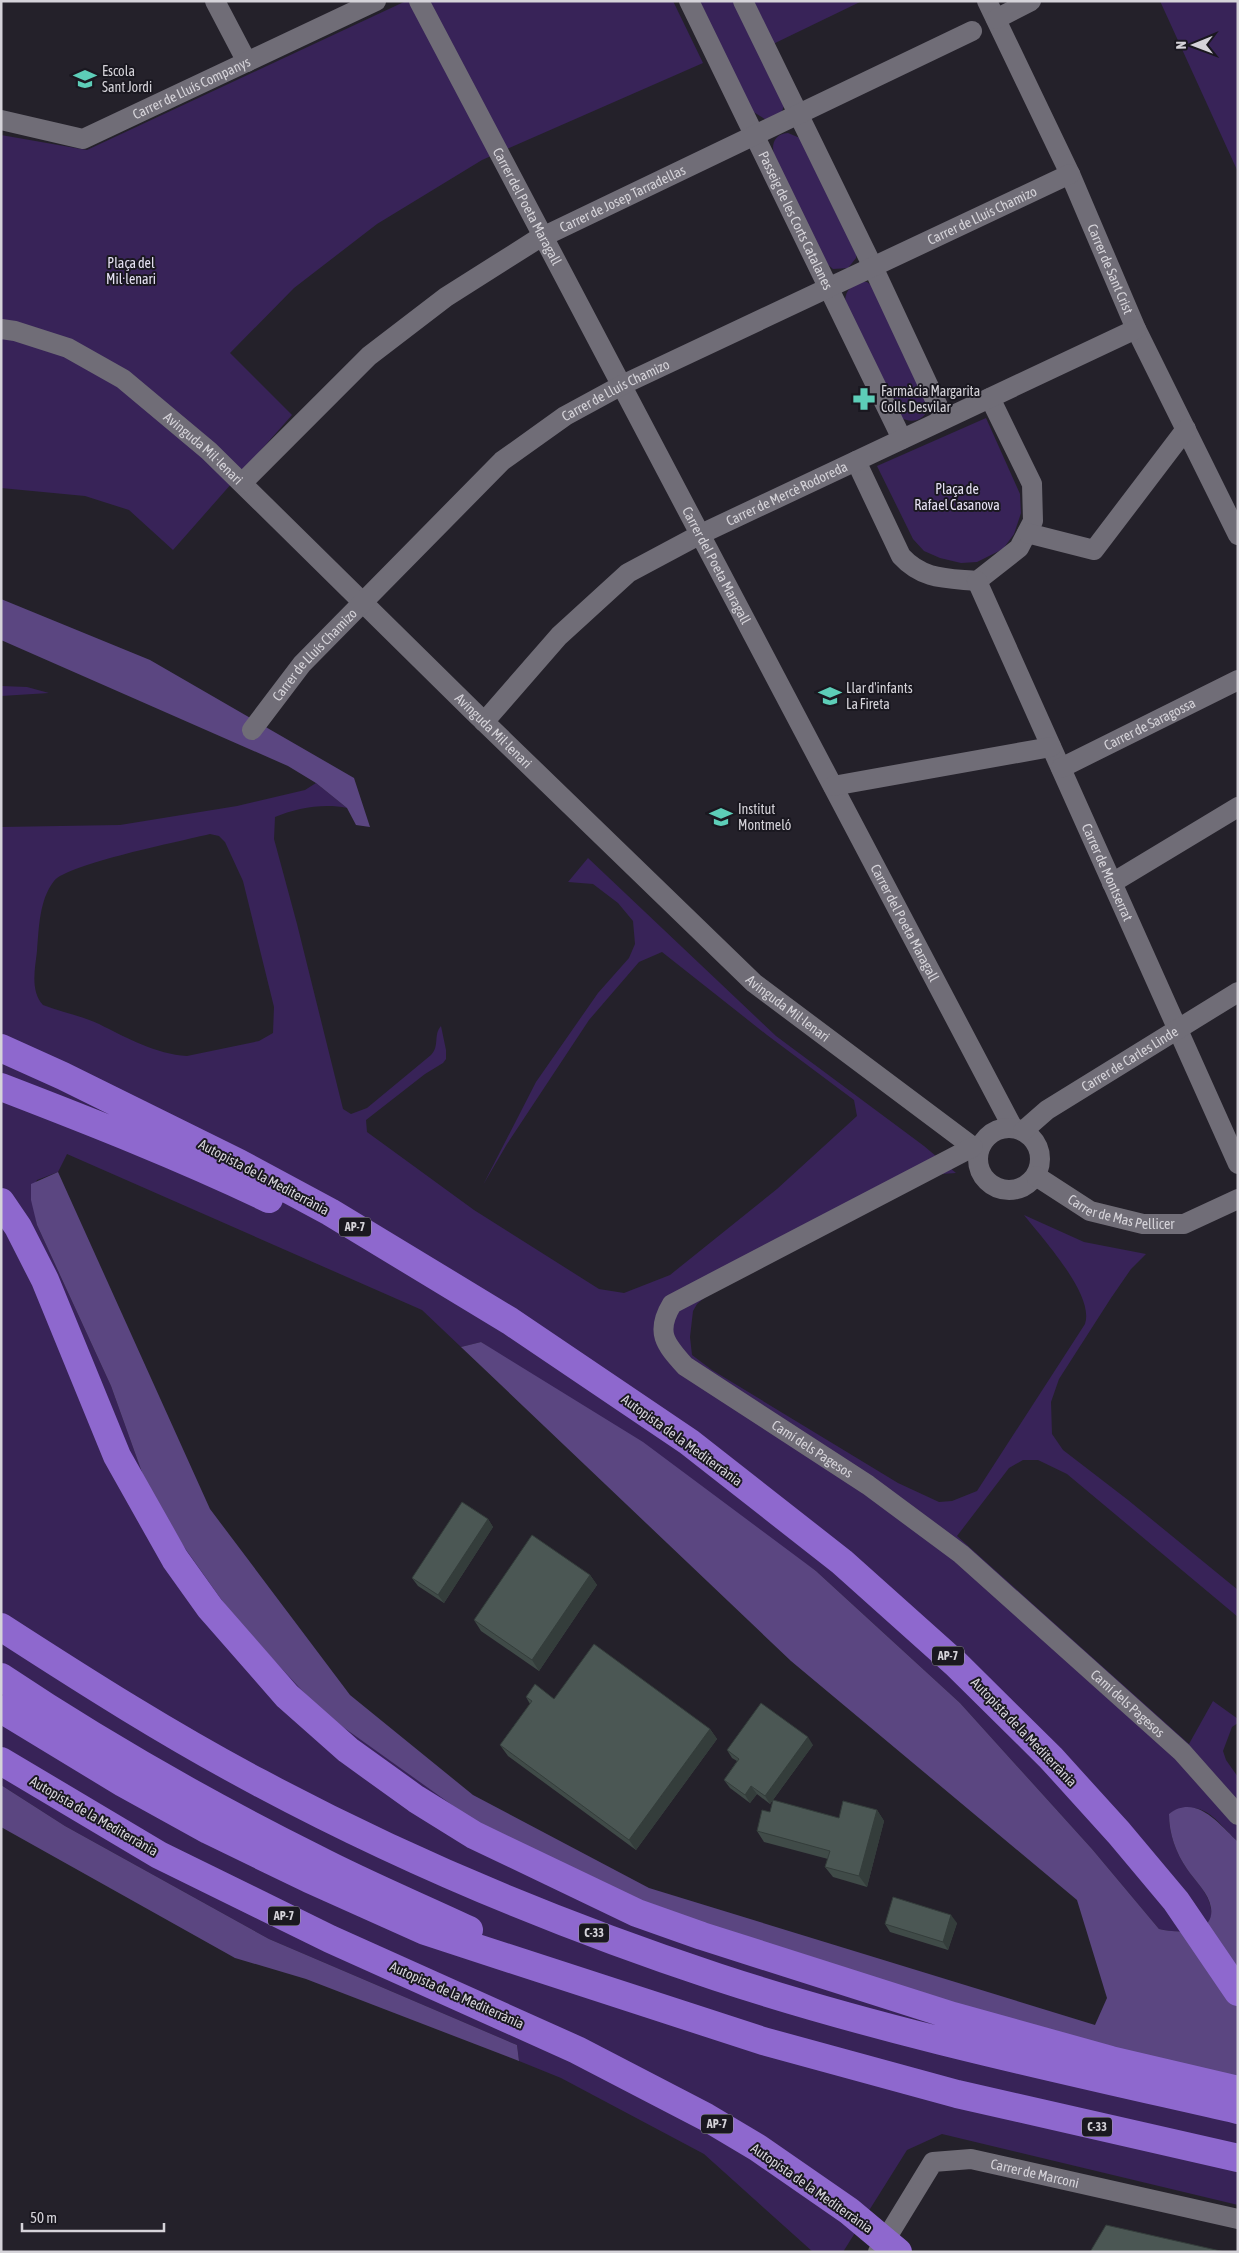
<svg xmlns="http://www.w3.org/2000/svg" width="1239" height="2253" font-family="'Asap Condensed',sans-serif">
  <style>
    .green { fill: #382358; fill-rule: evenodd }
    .forest { fill: #5b4681 }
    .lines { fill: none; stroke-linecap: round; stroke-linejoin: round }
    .minor { stroke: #706d77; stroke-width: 20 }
    .highway { stroke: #8e68ce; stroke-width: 28 }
    .wall { fill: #404b48 }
    .shaded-wall { fill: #343d3b }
    .building { fill: #4b5754; stroke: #343d3b }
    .labels { text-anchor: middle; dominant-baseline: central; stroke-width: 4; stroke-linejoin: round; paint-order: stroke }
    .shield { fill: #1a1820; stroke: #9d9ba2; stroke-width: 1 }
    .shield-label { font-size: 12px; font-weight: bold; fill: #d5d3d9 }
    .poi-label { font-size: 14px; fill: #d5d3d9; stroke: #1a1820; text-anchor: start }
    .street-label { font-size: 14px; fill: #d5d3d9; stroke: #1a1820 }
    .park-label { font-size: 14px; fill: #e5e0f2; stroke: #1a1820 }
  </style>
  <rect width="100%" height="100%" fill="#24212a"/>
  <path class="green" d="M406 1H673L703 63 482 160 377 224 294 288 230 353 292 415 173 550 129 510 85 496 1 488V135L87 150Z
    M699 1H738L785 103 780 117 768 121 752 111Z
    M750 1H862L771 45Z
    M1160 1H1238V172Z
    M788 133 800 138 857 250 856 258 848 268 833 269 827 264 774 155C771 143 775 134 788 133Z
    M862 282H867L872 286 929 408C923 421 912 424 899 417L845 301C846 289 851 286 862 282Z
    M986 418 1020 494 1021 513 1014 534 1003 549 977 562 961 563 940 558 924 551 913 539 877 466Z
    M1 686 27 687 49 693 1 696Z
    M316 783 347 808C324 803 296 808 275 817L274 839 297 924 343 1109 351 1114 367 1108 431 1055C440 1046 433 1035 441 1026L446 1050V1059L443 1063 425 1074 366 1120 367 1132 474 1210 599 1289 624 1293 670 1275 777 1189 857 1116 854 1100 767 1035 662 952 639 962 589 1020 507 1144 483 1185 536 1082 598 993 629 958 635 944 633 921 618 903 593 884 568 882 588 858 776 1036 924 1146 956 1173 941 1174 710 1293 697 1304 693 1311 690 1337 692 1355 712 1370 898 1483 939 1502 952 1501 977 1491 1085 1324C1095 1295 1042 1238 1024 1215L1084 1242 1146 1254 1131 1269 1111 1298 1059 1379 1051 1402 1052 1434 1063 1450 1128 1500 1238 1590V1617L1067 1474 1038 1460H1023L1009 1468 957 1536 1189 1744 1213 1701 1238 1719V1723L1232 1727 1223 1751 1226 1760 1238 1777V1842C1229 1834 1216 1817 1206 1812 1195 1805 1178 1807 1169 1814 1169 1834 1176 1853 1187 1869 1195 1881 1209 1893 1211 1909 1215 1936 1176 1933 1159 1929L1092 1849 960 1703 816 1571 481 1342 461 1347 422 1310 67 1154 58 1172 37 1180 31 1191 37 1225 111 1386 153 1503 322 1712 608 1889 1238 2078V2205L942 2134 907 2150 843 2252H813L704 2154 561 2078 519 2061 517 2045 269 1939 65 1826 1 1785V827L120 825 237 806 305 790ZM210 834 219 836 225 842 243 881 274 1007 273 1033 259 1041 187 1056C156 1054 127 1038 99 1024 82 1016 61 1012 43 1005 30 991 35 969 37 951 39 929 39 900 54 881 67 864 182 841 210 834Z"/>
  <path class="forest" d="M1 599 150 660 354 778 370 827 356 825 347 808 316 783 288 766 1 640Z
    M58 1172 210 1509 350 1695 473 1795 649 1888 1095 2025 1107 1998 1077 1900 791 1661 461 1347 481 1342 643 1442 816 1571 960 1703 1092 1849 1159 1929C1176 1933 1215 1936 1211 1908 1209 1893 1195 1881 1187 1869 1176 1853 1169 1834 1169 1814 1196 1793 1220 1825 1238 1842V2078L1059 2035 757 1944 608 1889 473 1820 322 1712 233 1616 153 1503 111 1386 37 1225 31 1200V1184Z
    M1 1785 65 1826 269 1939 517 2045 519 2061 306 1979 235 1958 1 1827Z"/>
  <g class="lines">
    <g class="minor">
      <path d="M215 1 247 62"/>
      <path id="s1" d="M419 1 1013 1128"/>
      <path id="s2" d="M689 1 902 439"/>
      <path d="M743 1 873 267 944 419"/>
      <path id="s3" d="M987 1 1070 174 1136 329 1238 535"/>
      <path d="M996 19 1031 1"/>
      <path id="s4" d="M1 120 83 139 376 1"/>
      <path id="s5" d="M1 329 15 331 68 348 123 379 209 451 472 710 754 983 973 1147H980"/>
      <path d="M856 461 901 556C923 580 946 578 977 581L1019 548 1033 521 1032 484 990 398"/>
      <path id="s6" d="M242 483 369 356 446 297 536 240 972 31"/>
      <path d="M1027 533 1094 550 1186 429"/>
      <path id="s7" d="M977 581 1238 1164"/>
      <path id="s8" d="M484 722 559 636 628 573 701 534 1136 329"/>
      <path id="s9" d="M252 730 302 664 502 461 565 416 622 385 1070 174"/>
      <path id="s10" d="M1061 768 1238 680"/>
      <path d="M833 786 1051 747"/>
      <path d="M1112 883 1238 807"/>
      <circle cx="1009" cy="1159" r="31"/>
      <path id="s11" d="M1023 1131 1047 1110 1238 992"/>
      <path id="s12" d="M973 1147 672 1304C655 1332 665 1344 685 1366L868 1485 961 1554 1182 1752 1238 1815"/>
      <path id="s13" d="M1036 1176 1090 1211 1143 1224H1184L1238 1199"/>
      <path id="s14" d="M878 2252 933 2162 971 2159 1238 2219"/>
    </g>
    <path class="highway" d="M1 1048 63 1076 239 1163 330 1212 510 1321 689 1442 842 1562 956 1664 1051 1758 1119 1833 1176 1901 1238 1992
      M1 1087C92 1122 181 1157 269 1199
      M1 1202 18 1227 45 1280 117 1456 175 1559 210 1608 287 1696 348 1750 416 1799 474 1835 637 1913 702 1936 953 2016 1111 2060 1238 2090
      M1 1627C86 1682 171 1736 260 1783 406 1861 560 1925 717 1977 887 2033 1063 2070 1238 2110
      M1 1677C101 1744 207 1804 315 1858 365 1884 418 1906 469 1930
      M1 1709 123 1783 208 1830 309 1879 425 1931 763 2041 957 2094 1238 2158
      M1 1761 159 1855 330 1939 577 2050 706 2117 758 2148 849 2211 898 2252"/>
  </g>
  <path class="wall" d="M488 1519 493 1527 444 1603 418 1586 412 1578Z
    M590 1575 597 1585 539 1671 481 1631 474 1620Z
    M526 1697 554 1699 710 1729 717 1739 636 1850 508 1756 500 1745 530 1704Z
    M813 1745 770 1804 757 1794 750 1803 730 1788 724 1780 737 1761 732 1758 727 1750Z
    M877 1810 884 1821 867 1887 833 1877 825 1867 828 1859 764 1842 757 1831 770 1812 839 1818Z
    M957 1923 948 1950 890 1932 885 1924Z"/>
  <path class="shaded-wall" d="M488 1519 493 1527 444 1603 438 1595Z
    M590 1575 597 1585 539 1671 532 1660Z
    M710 1729 717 1739 636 1850 629 1840Z
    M808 1737 813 1745 770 1804 765 1796Z
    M751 1786 757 1794 750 1803 745 1795Z
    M877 1810 884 1821 867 1887 859 1876Z
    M951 1915 957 1923 948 1950 943 1942Z"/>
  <path class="building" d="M462 1502 488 1519 438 1595 412 1578Z
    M532 1535 590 1575 532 1660 474 1620Z
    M594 1644 710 1729 629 1840 500 1745 532 1701 526 1697 535 1684 554 1699Z
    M761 1703 808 1737 765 1796 751 1786 745 1795 724 1780 739 1759 727 1750Z
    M773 1800 839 1818 843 1801 877 1810 859 1876 825 1867 830 1851 757 1831 762 1810 770 1812Z
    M893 1897 951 1915 943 1942 885 1924Z
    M1106 2225 1225 2252H1090Z"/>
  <defs>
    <symbol id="school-bare" viewBox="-9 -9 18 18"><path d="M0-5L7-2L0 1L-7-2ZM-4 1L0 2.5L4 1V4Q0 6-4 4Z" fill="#5dceb8" stroke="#1a1820" stroke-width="2.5" paint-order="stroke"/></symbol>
    <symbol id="pharmacy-bare" viewBox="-9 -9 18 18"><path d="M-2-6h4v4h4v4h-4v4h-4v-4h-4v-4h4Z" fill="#5dceb8" stroke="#1a1820" stroke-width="2.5" paint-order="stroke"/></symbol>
  </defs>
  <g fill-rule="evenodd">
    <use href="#school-bare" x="69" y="63" width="32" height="32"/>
    <use href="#pharmacy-bare" x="848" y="383" width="32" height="32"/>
    <use href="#school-bare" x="814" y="680" width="32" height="32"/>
    <use href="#school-bare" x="705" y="801" width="32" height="32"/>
  </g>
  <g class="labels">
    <g class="shield">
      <rect x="339" y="1217.5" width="32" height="19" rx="4"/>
      <rect x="932" y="1646.5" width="32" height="19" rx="4"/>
      <rect x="268" y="1906.5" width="32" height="19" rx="4"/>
      <rect x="579" y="1923.5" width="30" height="19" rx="4"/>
      <rect x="701" y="2114.5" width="32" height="19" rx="4"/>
      <rect x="1082" y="2117.5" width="30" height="19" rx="4"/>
    </g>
    <g class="shield-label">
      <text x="355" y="1227">AP-7</text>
      <text x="948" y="1656">AP-7</text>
      <text x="284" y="1916">AP-7</text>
      <text x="594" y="1933">C-33</text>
      <text x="717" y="2124">AP-7</text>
      <text x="1097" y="2127">C-33</text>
    </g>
    <g class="poi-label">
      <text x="102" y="71">Escola<tspan x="102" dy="16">Sant Jordi</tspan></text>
      <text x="881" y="391">Farmàcia Margarita<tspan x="881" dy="16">Colls Desvilar</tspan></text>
      <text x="846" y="688">Llar d'infants<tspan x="846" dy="16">La Fireta</tspan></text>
      <text x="738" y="809">Institut<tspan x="738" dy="16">Montmeló</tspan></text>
    </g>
    <g class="street-label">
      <text stroke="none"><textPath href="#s4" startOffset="204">Carrer de Lluís Companys</textPath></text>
      <text stroke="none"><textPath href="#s6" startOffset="479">Carrer de Josep Tarradellas</textPath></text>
      <text stroke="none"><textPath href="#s1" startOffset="232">Carrer del Poeta Maragall</textPath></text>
      <text stroke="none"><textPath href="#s9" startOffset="908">Carrer de Lluís Chamizo</textPath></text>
      <text stroke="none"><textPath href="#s2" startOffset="244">Passeig de les Corts Catalanes</textPath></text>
      <text stroke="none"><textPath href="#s3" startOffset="295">Carrer de Sant Crist</textPath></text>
      <text stroke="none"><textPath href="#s9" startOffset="502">Carrer de Lluís Chamizo</textPath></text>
      <text stroke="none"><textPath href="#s5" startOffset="239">Avinguda Mil·lenari</textPath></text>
      <text stroke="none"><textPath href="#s8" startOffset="385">Carrer de Mercè Rodoreda</textPath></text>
      <text stroke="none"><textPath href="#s1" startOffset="638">Carrer del Poeta Maragall</textPath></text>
      <text stroke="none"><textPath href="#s9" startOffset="98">Carrer de Lluís Chamizo</textPath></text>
      <text stroke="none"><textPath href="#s10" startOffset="99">Carrer de Saragossa</textPath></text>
      <text stroke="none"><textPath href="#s5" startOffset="644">Avinguda Mil·lenari</textPath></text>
      <text stroke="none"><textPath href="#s7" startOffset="319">Carrer de Montserrat</textPath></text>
      <text stroke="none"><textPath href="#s1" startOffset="1042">Carrer del Poeta Maragall</textPath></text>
      <text stroke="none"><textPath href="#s5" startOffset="1049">Avinguda Mil·lenari</textPath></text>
      <text stroke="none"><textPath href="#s11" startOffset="129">Carrer de Carles Linde</textPath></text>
      <text transform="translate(264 1177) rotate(28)">Autopista de la Mediterrània</text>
      <text stroke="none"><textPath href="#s13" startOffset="95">Carrer de Mas Pellicer</textPath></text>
      <text transform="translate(682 1440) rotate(36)">Autopista de la Mediterrània</text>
      <text stroke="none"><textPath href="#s12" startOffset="562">Camí dels Pagesos</textPath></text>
      <text stroke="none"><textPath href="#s12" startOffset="968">Camí dels Pagesos</textPath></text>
      <text transform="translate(1024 1732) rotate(46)">Autopista de la Mediterrània</text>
      <text transform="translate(94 1816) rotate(30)">Autopista de la Mediterrània</text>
      <text transform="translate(457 1995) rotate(24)">Autopista de la Mediterrània</text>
      <text stroke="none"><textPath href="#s14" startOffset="209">Carrer de Marconi</textPath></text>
      <text transform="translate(812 2188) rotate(35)">Autopista de la Mediterrània</text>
    </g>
    <g class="park-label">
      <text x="131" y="263">Plaça del<tspan x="131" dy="16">Mil·lenari</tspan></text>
      <text x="957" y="489">Plaça de<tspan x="957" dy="16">Rafael Casanova</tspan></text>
    </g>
  </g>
  <rect width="1239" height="2253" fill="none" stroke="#d5d3d9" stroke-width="5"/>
  <g transform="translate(1194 45) rotate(269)" stroke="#1a1820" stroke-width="4" paint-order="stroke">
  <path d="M0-4L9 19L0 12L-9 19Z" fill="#d5d3d9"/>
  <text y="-8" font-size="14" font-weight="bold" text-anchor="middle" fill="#d5d3d9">N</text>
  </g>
  <path d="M22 2223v8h142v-8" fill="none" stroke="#d5d3d9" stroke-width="2.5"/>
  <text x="30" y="2223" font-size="15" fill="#d5d3d9" stroke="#1a1820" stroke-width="4" paint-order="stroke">50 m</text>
</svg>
